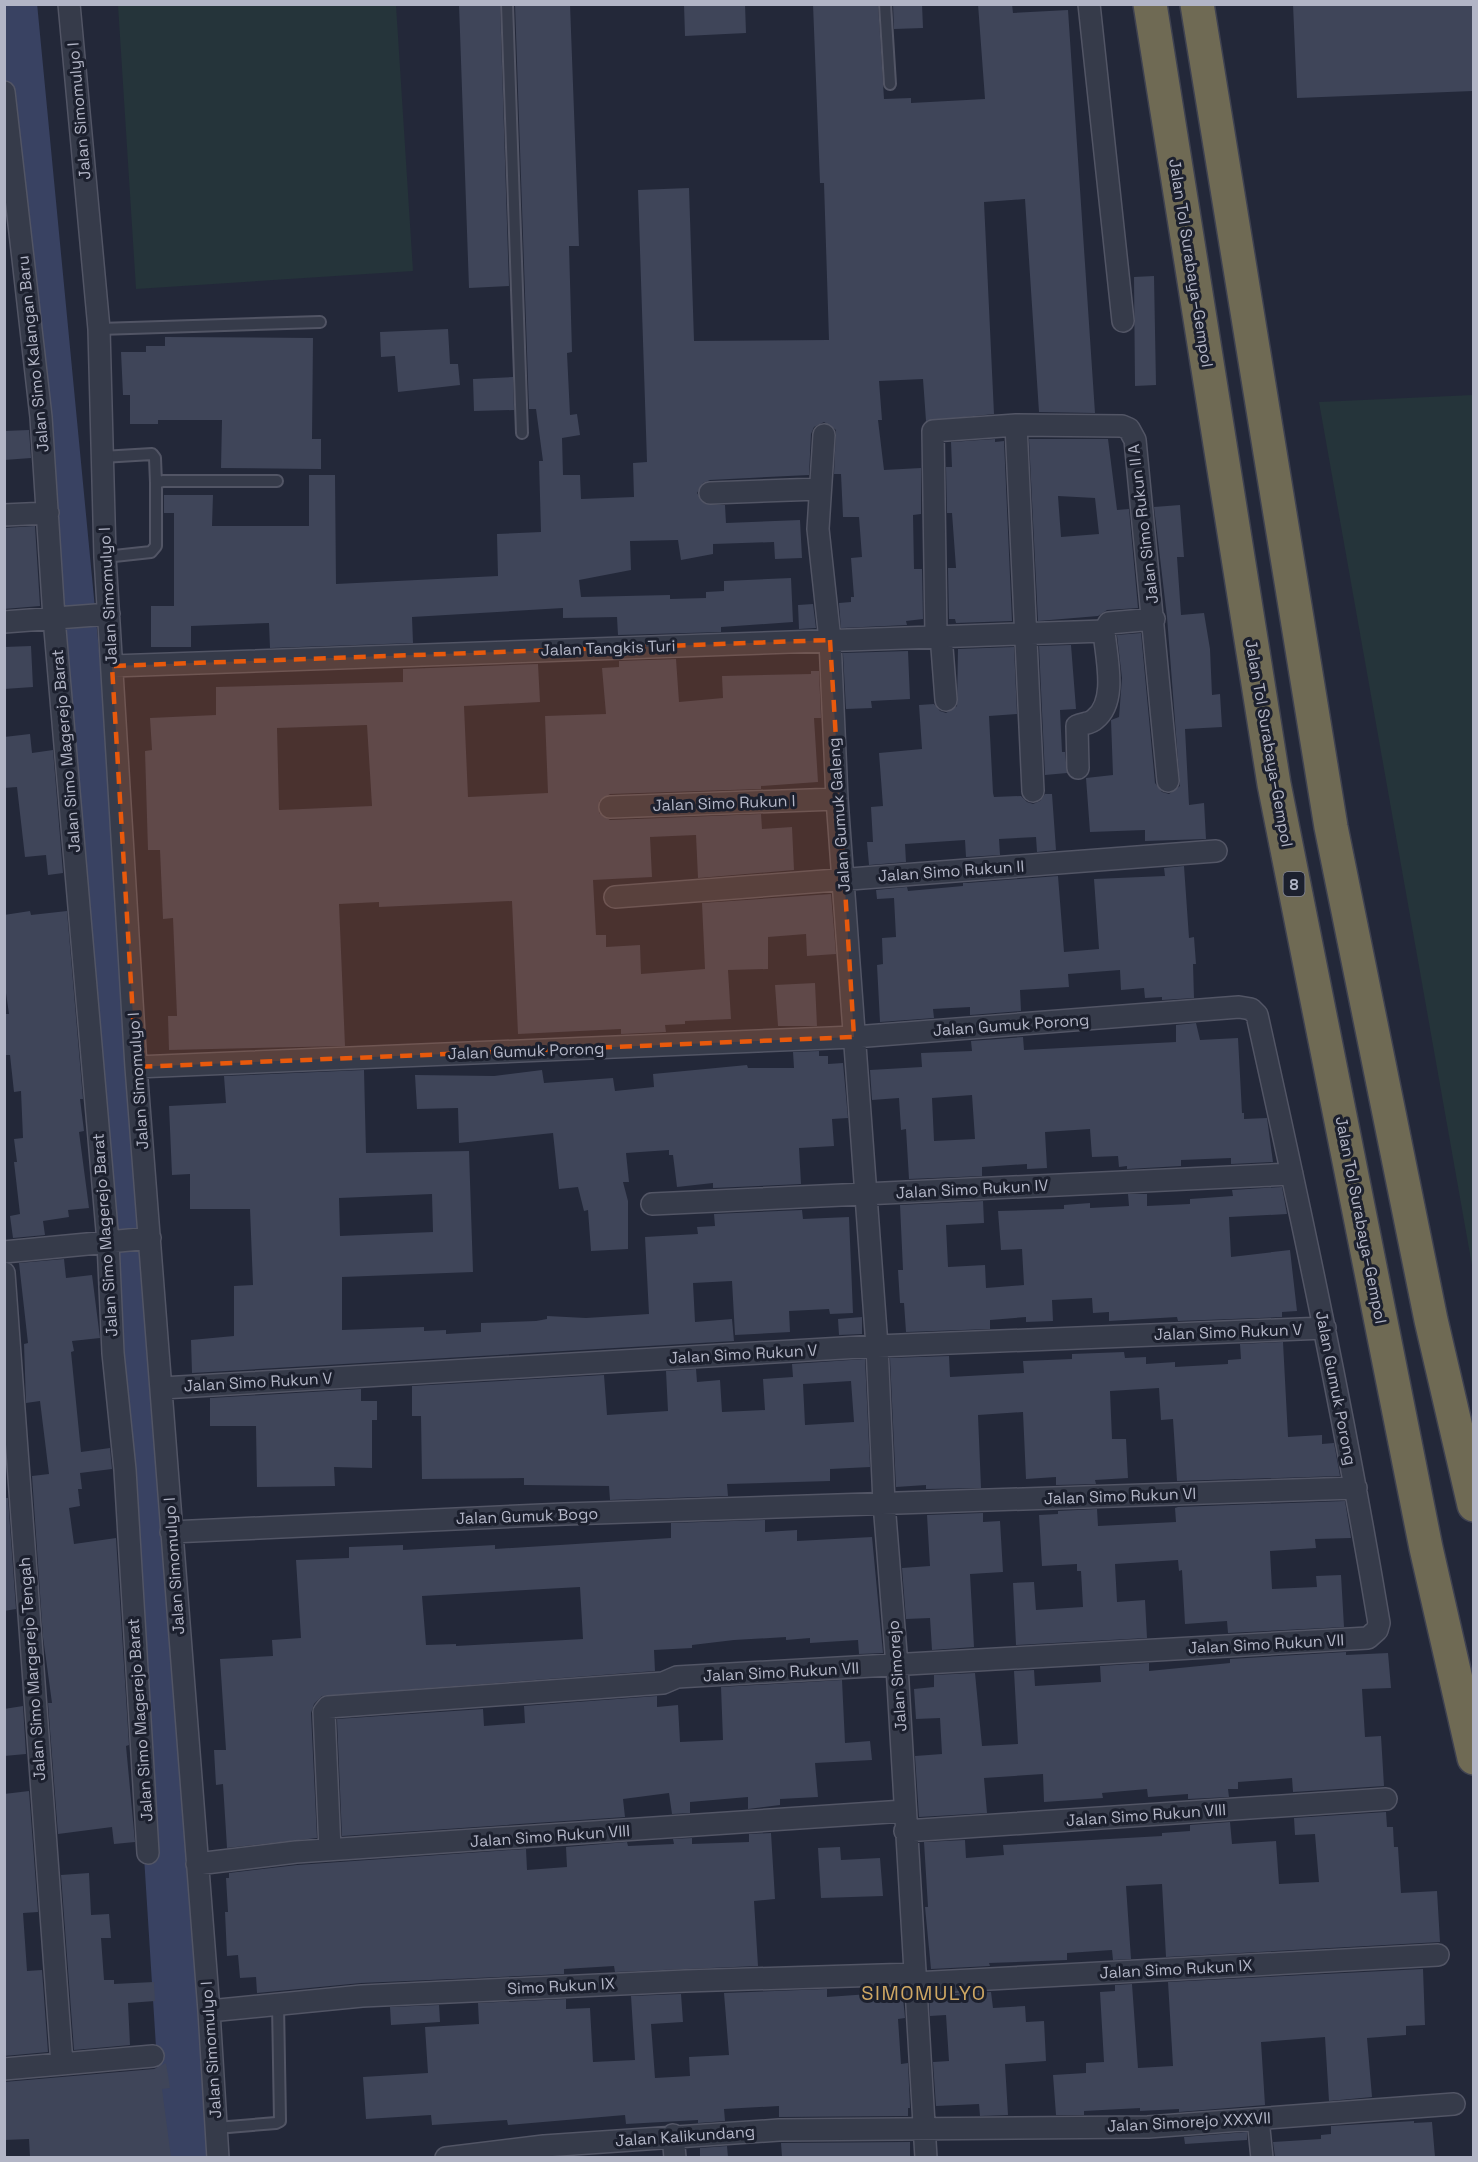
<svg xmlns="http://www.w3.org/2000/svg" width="1478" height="2162" font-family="'Space Grotesk',sans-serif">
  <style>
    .green { fill: #25343a }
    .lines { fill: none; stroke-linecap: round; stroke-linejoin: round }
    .river { stroke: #394262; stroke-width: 44 }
    .building { fill: #3f4559; fill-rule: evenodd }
    .service-casing { stroke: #525565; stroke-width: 14 }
    .minor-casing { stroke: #525565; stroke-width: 24 }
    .motorway-casing { stroke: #3f4251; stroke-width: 36 }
    .service { stroke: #363b4a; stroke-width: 10 }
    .minor { stroke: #363b4a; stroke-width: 21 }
    .motorway { stroke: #6f6a54; stroke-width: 33 }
    .marked { fill: #e8590c; fill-opacity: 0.2; stroke: #e8590c; stroke-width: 4.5; stroke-dasharray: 12 8; stroke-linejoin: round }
    .labels { text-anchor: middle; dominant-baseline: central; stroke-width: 6; stroke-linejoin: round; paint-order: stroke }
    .shield { fill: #1c202e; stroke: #858898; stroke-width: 1.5 }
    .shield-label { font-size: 15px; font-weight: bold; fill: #b2b5c6 }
    .street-label { font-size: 16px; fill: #b2b5c6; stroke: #1c202e }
    .quarter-label { font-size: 20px; letter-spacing: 1.5px; fill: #cfa763; stroke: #1c202e }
  </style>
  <rect width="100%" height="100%" fill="#232839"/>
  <path class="green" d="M118 5H396L413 271 136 289Z
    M1473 395H1474L1473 1271 1319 402Z"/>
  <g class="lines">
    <path class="river" d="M15 4 99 881 121 1231 148 1569 185 2158"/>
  </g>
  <path class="building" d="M459 4H500L509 286 469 288Z
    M515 4H570L579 246H569L572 352 567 353 570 415 577 414 580 435 562 438 563 475H580L581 499 634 497 633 463 647 462 638 190 689 188 694 341 829 340 824 183H820L813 4H878L884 99 911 98V103L985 99 978 4H1012L1013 13 1068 10 1095 413 1039 412 1025 199 984 202 994 414 926 421 923 379 879 381 882 420H878L884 470 921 468V514L913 515 914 569H922L923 619 906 621 907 625 841 628 839 603 851 602V597H854L851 558 862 557 859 517H843L841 474H834L836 430 824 422 814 427 811 434 809 475 710 480 703 483 697 493 705 504 725 505 726 523 800 520 802 558 775 559 774 542 713 544V554L681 560 678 540 630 541 631 570 579 580 581 597 670 595V599L706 598V592L724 591V581L791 578 793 622 721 627V632L618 635 617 617 563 618V608L412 617 413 643 270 648 269 623 191 626V647H151V606H174V513H164V495H213L212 526H309V475H335L336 584 498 576 497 534 541 532 539 461H543L536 409H529Z
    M684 4H745L746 33 685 36Z
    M893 4H922L923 28 894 29Z
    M1293 4H1473V91L1297 98Z
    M1154 276 1156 385 1135 386 1134 277Z
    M448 329 450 364H458L460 385 398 392 395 356 381 357 380 332Z
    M165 337 313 338 312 439H321V469L221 468 222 420H158V424H130V395H123L121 352H146V346H165Z
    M513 377 514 410 474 411 473 379Z
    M29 430 31 458 4 460V431Z
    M995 439V442L1004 441 1012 621 956 623 955 619H949L948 568H956L952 513H947L946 467H952L951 442Z
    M1029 439H1108L1117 510 1129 509 1138 608 1107 610 1098 616 1038 621ZM1058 496 1095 498 1099 534 1061 537Z
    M1180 505 1184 557H1177L1181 615 1204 613 1210 649 1212 695 1220 694 1222 727 1185 729 1189 805 1204 803 1206 839 1145 841V830L1090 832 1086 778 1113 775 1111 720 1119 717 1122 678 1117 635 1141 633 1155 783 1162 792 1169 794 1180 786 1167 617 1154 507Z
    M35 526 40 606 4 609V528Z
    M813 604 816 628 799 629 798 605Z
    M1071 645 1076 709 1060 710 1062 752H1065L1067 773 1045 775 1039 646Z
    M31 646 33 687 4 689V647Z
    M1014 647 1017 714 989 716 993 793 994 797 1021 796 1027 802 1033 804 1040 801 1045 794H1052L1056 850 1037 852 1036 837 999 839 1000 855 966 857 965 840 905 844 906 862 869 865 867 842H873L871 807 883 806 879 753 922 749 919 705 934 704 940 711 946 713 957 706 958 649Z
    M908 651 910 699 871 701 872 708 846 709 843 653Z
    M676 659 679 702 723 698 722 676 811 674V671H819L821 718H814L818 782 761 786V789L610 794 599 801V813L610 820 761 814 762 829 792 827 794 870 698 878 696 835 650 837 652 877 593 880 596 935H606V947L640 945 641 974 705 969 702 903 831 894 836 954 807 956 806 934 768 937V969L728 970 731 1019 685 1021V1024L665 1025 666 1032 621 1034V1029L518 1034 512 901 379 907V902L339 904 345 1046 169 1050 168 1016H177L173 918 163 919 160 850H148L145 751 152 750 150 718 216 715V687L403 682V669L538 664 540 702 464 706 468 797 548 793 545 716 606 714 602 668 619 667V661ZM367 725 372 806 279 810 277 728Z
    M30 734 32 753 53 750 63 873 48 875 46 855 25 857 17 787 4 788V737Z
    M1184 866 1189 938 1194 937 1196 964H1193L1194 998 1162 1000V997L1145 998 1144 988 1121 990 1120 970 1068 974 1069 987 1020 990 1021 1011 970 1015V1007L933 1009 934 1018 880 1022 877 965 883 964 882 938 896 937 894 898 877 899 876 890 907 887 908 891 963 886V883H967L1058 876 1064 952 1099 949 1094 879 1165 876 1164 868Z
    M30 911 31 915 67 911 83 1099H80L84 1131 79 1132 89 1208 68 1210 69 1217 43 1221 45 1235 13 1238 10 1216 20 1214 14 1162H17L14 1139 23 1138 21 1091 14 1092 10 1055H4V1014H9L4 979V915Z
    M815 983 817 1026H778L775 985Z
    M1196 1023 1200 1040 1238 1038 1242 1113H1244V1119L1267 1118 1273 1162 1231 1164V1158L1181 1160V1166L1127 1169V1166L1119 1167 1118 1156 1092 1157 1090 1129 1045 1132 1047 1168 1027 1169V1164L982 1167V1176L909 1179 906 1129 901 1130 899 1098 872 1100 870 1070 922 1067 921 1053 972 1051 971 1041 1023 1037 1024 1050 1176 1042V1025ZM972 1095 975 1139 934 1141 932 1098Z
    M819 1051V1056H828V1064L843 1063 848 1118 832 1119 834 1146 799 1148 801 1184 713 1188V1183L677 1187 673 1155H669V1150L626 1153 629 1182H623L628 1201V1249L591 1251 588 1210 584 1211 578 1187 559 1189 553 1133 459 1143 458 1108 417 1109 415 1075 494 1076 542 1070 544 1083 613 1078 615 1091 654 1087 653 1074 747 1065 748 1068H794L793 1052Z
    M364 1070 366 1153 469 1151 473 1272 342 1277V1330L424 1327V1331L446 1330V1334L481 1332V1323L536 1321 547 1319V1316L586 1318 649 1314 645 1237 698 1234 697 1227 715 1226 714 1214 802 1210 803 1219 849 1217 853 1313 830 1314 829 1309 789 1311 790 1332 735 1335 732 1281 693 1283 695 1322 732 1319 734 1341 192 1373 191 1340 234 1336V1286L253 1285 250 1209H190V1174L172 1175 169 1106 226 1103 224 1076ZM432 1194 433 1232 340 1236 339 1198Z
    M1282 1187 1287 1214 1229 1217 1231 1257 1290 1250 1297 1311 1282 1312V1317L1178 1321 1177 1317 1109 1321V1312L1093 1313 1092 1298 1052 1300 1053 1321 1026 1322V1317L990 1320V1329L906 1332 904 1303H900L898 1270H903L900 1205 983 1201 984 1223 946 1225 948 1267 985 1265 986 1288 1024 1285 1022 1249 1001 1250 998 1211 1064 1209V1205L1090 1203V1208L1129 1206 1128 1194H1147V1206L1190 1204V1199L1233 1196 1232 1190Z
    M64 1259 66 1278 92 1275 100 1338 72 1341 74 1351 71 1352 81 1452 110 1448 112 1469 80 1473 82 1489H78L80 1506 69 1508 74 1544 116 1538 129 1745 126 1746 135 1842 114 1844 112 1827 58 1834 48 1703H52L43 1637 32 1476 49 1474 40 1401 26 1403 24 1344 28 1343 19 1263Z
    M862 1317V1334L839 1335 838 1319Z
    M1283 1342 1288 1437 1322 1435V1444L1334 1443 1340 1476 1177 1481 1173 1419 1161 1420 1159 1388 1110 1391 1112 1439H1126L1128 1478 1095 1480 1096 1484 1056 1485V1477L1026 1479 1023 1412 978 1415 981 1488 926 1489V1485L896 1487 890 1358 949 1356 950 1377 1024 1373 1023 1361 1072 1359V1354L1124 1352 1125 1358 1146 1357V1364L1175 1362V1367L1228 1364V1360L1241 1359 1240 1344Z
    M865 1359 870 1467 830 1469V1481L727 1484 728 1496 610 1500 609 1486 524 1485V1478L422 1479 421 1416H412V1386L604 1375 607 1415 668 1411 666 1371 696 1369 697 1382 720 1380 722 1412 765 1410 763 1379 793 1377 792 1364ZM851 1381 854 1422 805 1425 803 1384Z
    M361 1389V1401H377V1420H372V1468L334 1467 335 1486 257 1487 256 1426H210V1398Z
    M4 1498H8L16 1609 4 1611Z
    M1345 1501 1351 1538 1315 1539 1316 1548 1270 1551 1272 1589 1317 1587 1316 1576 1341 1575 1344 1627 1228 1633 1227 1621 1185 1624 1182 1570 1179 1571 1178 1560 1115 1564 1117 1602 1145 1600 1147 1638 1016 1645 1013 1583 1034 1582 1036 1610 1083 1607 1081 1571H1077V1564L1042 1566 1039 1515 1058 1514V1511L1097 1509 1098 1526 1176 1522 1175 1508 1178 1507Z
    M983 1513V1522L1000 1521 1003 1572 970 1574 974 1647 932 1650 930 1618 906 1619 902 1568 930 1566 927 1515Z
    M765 1520V1532L797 1530V1541L872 1537 883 1653 859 1654 858 1640 810 1643V1638L786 1640V1637L734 1640 692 1645V1648L654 1650 655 1671 322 1696 314 1704 311 1713 317 1838 227 1848 223 1784 216 1785 214 1750H226L220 1659 273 1656 272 1640 301 1638 296 1560 349 1558V1547L403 1545V1550L495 1545V1549L671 1538V1523ZM580 1587 583 1639 456 1646V1644L426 1645 422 1596Z
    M1346 1652V1655L1388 1653 1391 1688 1362 1689 1365 1737 1381 1736 1384 1786 1293 1792 1292 1778 1238 1782V1789H1228L1229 1797 1188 1799V1794L1148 1797 1147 1789 1102 1793 1103 1798 1044 1802 1043 1774 984 1778 987 1813 919 1817 915 1756 942 1754 940 1718 916 1719 914 1689 934 1687V1675L975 1673 982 1746 1018 1744 1014 1671 1034 1670 1035 1686 1101 1682 1100 1666 1149 1663V1671L1230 1663V1659Z
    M842 1680 845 1743 870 1741 872 1760 815 1763 818 1797 780 1799V1805L748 1809V1797L690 1802V1813L672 1814 669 1793 623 1799 625 1817 342 1836 337 1719 483 1709 484 1726 525 1723 524 1706 657 1696V1707L678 1705 680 1742 723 1740 721 1687Z
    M23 1706 26 1754 4 1756V1709Z
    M29 1791 38 1912 23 1913 27 1971 42 1970 48 2052 4 2056V1794Z
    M1386 1812 1387 1827H1393L1394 1847H1398L1401 1893 1437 1891 1440 1942 1166 1957 1162 1884 1126 1886 1131 1959 1113 1960 1112 1950 1067 1953V1960L989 1963 990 1966 931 1969 925 1907H928L924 1842 965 1840 966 1858 1004 1855 1003 1845 1162 1836V1833L1190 1831V1825L1230 1822 1232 1844 1276 1841 1279 1884 1319 1882 1315 1834 1295 1835 1294 1818Z
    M771 1833 775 1899 754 1901 758 1966 615 1972 614 1966 564 1969V1974L361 1983 257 1993 256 1977 240 1978 238 1955 227 1956 225 1912H228L226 1878H229V1873L297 1865 526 1849 527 1870 567 1867 566 1847 627 1842 628 1846 674 1844 673 1839 692 1838V1844L749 1842V1834Z
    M840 1847 841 1860 880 1858 883 1896 821 1898 818 1848Z
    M89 1873 91 1915 109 1914 111 1938H101L104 1980H114V1984L154 1982 155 2001 128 2003 130 2045 74 2050 61 1875Z
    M1423 1969 1425 2025 1406 2026V2035L1367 2038 1372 2097 1329 2101 1325 2037 1261 2042 1265 2105 1179 2112V2109L1140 2111V2108L1084 2111V2115H1056L1053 2075 1086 2073V2063L1104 2062 1100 1992 1115 1991V1985L1132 1984 1138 2068 1173 2066 1168 1982Z
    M902 1987 905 2018 898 2019 901 2064 908 2063 910 2108H908V2116L779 2117V2106L724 2109 725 2121 698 2123V2120L626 2124 625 2115 508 2125 507 2120 432 2125 431 2115 366 2119 363 2077 428 2073 425 2027 479 2024 478 2003 566 1999V2009L590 2008 593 2062 635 2060 631 1996 681 1994 683 2022 651 2024 655 2078 690 2076 689 2057 729 2055 724 1993 827 1989V1997L869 1994V1988Z
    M991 1992 993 2008 1025 2006 1026 2022 1044 2021 1046 2061 1005 2064 1008 2115 980 2116 979 2104 936 2106 933 2062 949 2061 946 2015 930 2016 929 1995Z
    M439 2005 440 2022 391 2025 390 2007Z
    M166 2063 170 2088 162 2089 171 2157H30L29 2139 4 2140V2082L154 2069Z
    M1414 2121V2123L1432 2122 1435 2157H1275L1273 2142 1321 2139V2135L1331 2134V2126Z
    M1247 2132V2140L1185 2144 1184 2137Z
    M910 2142V2157H782L781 2143Z
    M727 2146 728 2157H700V2148Z"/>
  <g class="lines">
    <defs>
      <path id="service" d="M507 4 522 433
        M885 4 890 84
        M99 329 320 322
        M102 457 152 454 155 458 156 483
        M105 557 151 552 156 546V483L163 481H277
        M216 2128 276 2123 280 2121 278 2004"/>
      <path id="minor" d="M69 4 99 329 105 557 136 1067 209 2011 218 2158
        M1089 4 1123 321
        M4 92 41 417 54 618 108 1242 113 1353 125 1470 148 1853
        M1016 425 1033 791
        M824 435 818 529 830 640 837 799 877 1346 884 1503 897 1666 926 2158
        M710 493 819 489
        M4 515 48 513
        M4 622 109 614
        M1104 631 1109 623 1154 619
        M936 635 933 431 1016 425 1122 426 1129 429 1135 440 1168 781
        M941 635 946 700
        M112 666 1104 631
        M1078 768 1077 726C1083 723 1090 724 1095 719 1118 701 1106 657 1104 631
        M610 807 837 799
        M615 897 1216 851
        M136 1067 854 1037 1239 1007 1251 1009 1257 1015C1302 1217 1345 1419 1379 1623L1377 1630 1368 1638 677 1677 663 1683 328 1707 324 1712 330 1850
        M652 1204 1292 1174
        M4 1252 150 1238
        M4 1273 62 2064
        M162 1388 877 1346 1325 1328
        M171 1532 565 1514 1356 1488
        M905 1831 1386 1799
        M197 1864 296 1852 904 1811
        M914 1983 1438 1955
        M209 2011 362 1996 685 1981 914 1974
        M4 2069 153 2056
        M1258 2119 1262 2158
        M673 2135 675 2158
        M446 2158 544 2146 779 2130 1148 2127 1454 2104"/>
      <path id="motorway" d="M1150 4 1274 784 1426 1548 1474 1758
        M1197 4 1331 827 1431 1320 1474 1505"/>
    </defs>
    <use href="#service" class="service-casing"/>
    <use href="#minor" class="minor-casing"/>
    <use href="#motorway" class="motorway-casing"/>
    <use href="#service" class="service"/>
    <use href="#minor" class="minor"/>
    <use href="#motorway" class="motorway"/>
  </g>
  <path class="marked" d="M830 640 854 1037 136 1067 112 666Z"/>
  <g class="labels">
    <rect class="shield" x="1283.5" y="872" width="21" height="24" rx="4.5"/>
    <g class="shield-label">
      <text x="1294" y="884">8</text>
    </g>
    <g class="street-label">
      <text transform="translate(79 111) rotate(-95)">Jalan Simomulyo I</text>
      <text transform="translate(1191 263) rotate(81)">Jalan Tol Surabaya–Gempol</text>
      <text transform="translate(33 354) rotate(-96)">Jalan Simo Kalangan Baru</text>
      <text transform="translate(1143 524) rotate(-97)">Jalan Simo Rukun II A</text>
      <text transform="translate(108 596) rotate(-93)">Jalan Simomulyo I</text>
      <text transform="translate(608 648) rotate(-2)">Jalan Tangkis Turi</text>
      <text transform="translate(1269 743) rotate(80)">Jalan Tol Surabaya–Gempol</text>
      <text transform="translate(66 751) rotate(-95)">Jalan Simo Magerejo Barat</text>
      <text transform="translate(724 803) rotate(-2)">Jalan Simo Rukun I</text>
      <text transform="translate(839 815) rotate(-94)">Jalan Gumuk Galeng</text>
      <text transform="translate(951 871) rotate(-4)">Jalan Simo Rukun II</text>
      <text transform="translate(1011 1025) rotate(-4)">Jalan Gumuk Porong</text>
      <text transform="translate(526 1051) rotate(-2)">Jalan Gumuk Porong</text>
      <text transform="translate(138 1081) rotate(-94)">Jalan Simomulyo I</text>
      <text transform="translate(972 1189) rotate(-3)">Jalan Simo Rukun IV</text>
      <text transform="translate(1361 1220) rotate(79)">Jalan Tol Surabaya–Gempol</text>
      <text transform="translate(105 1235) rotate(-94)">Jalan Simo Magerejo Barat</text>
      <text transform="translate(1228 1332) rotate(-2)">Jalan Simo Rukun V</text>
      <text transform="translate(743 1354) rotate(-3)">Jalan Simo Rukun V</text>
      <text transform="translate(258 1382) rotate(-3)">Jalan Simo Rukun V</text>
      <text transform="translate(1336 1388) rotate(79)">Jalan Gumuk Porong</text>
      <text transform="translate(1120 1496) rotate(-2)">Jalan Simo Rukun VI</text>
      <text transform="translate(527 1516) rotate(-2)">Jalan Gumuk Bogo</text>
      <text transform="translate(174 1566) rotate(-94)">Jalan Simomulyo I</text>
      <text transform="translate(1266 1644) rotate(-3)">Jalan Simo Rukun VII</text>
      <text transform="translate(32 1669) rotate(-94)">Jalan Simo Margerejo Tengah</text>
      <text transform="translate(781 1672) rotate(-3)">Jalan Simo Rukun VII</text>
      <text transform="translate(897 1676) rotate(-94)">Jalan Simorejo</text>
      <text transform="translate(140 1720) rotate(-94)">Jalan Simo Magerejo Barat</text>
      <text transform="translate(1146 1815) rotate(-4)">Jalan Simo Rukun VIII</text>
      <text transform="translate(550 1836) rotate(-4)">Jalan Simo Rukun VIII</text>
      <text transform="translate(1176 1969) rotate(-3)">Jalan Simo Rukun IX</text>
      <text transform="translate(561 1986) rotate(-3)">Simo Rukun IX</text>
      <text transform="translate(211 2050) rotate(-94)">Jalan Simomulyo I</text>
      <text transform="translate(1189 2122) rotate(-3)">Jalan Simorejo XXXVII</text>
      <text transform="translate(685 2136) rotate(-4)">Jalan Kalikundang</text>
    </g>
    <g class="quarter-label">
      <text x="924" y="1993">SIMOMULYO</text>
    </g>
  </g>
  <rect width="1478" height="2162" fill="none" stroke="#b2b5c6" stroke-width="12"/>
</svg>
